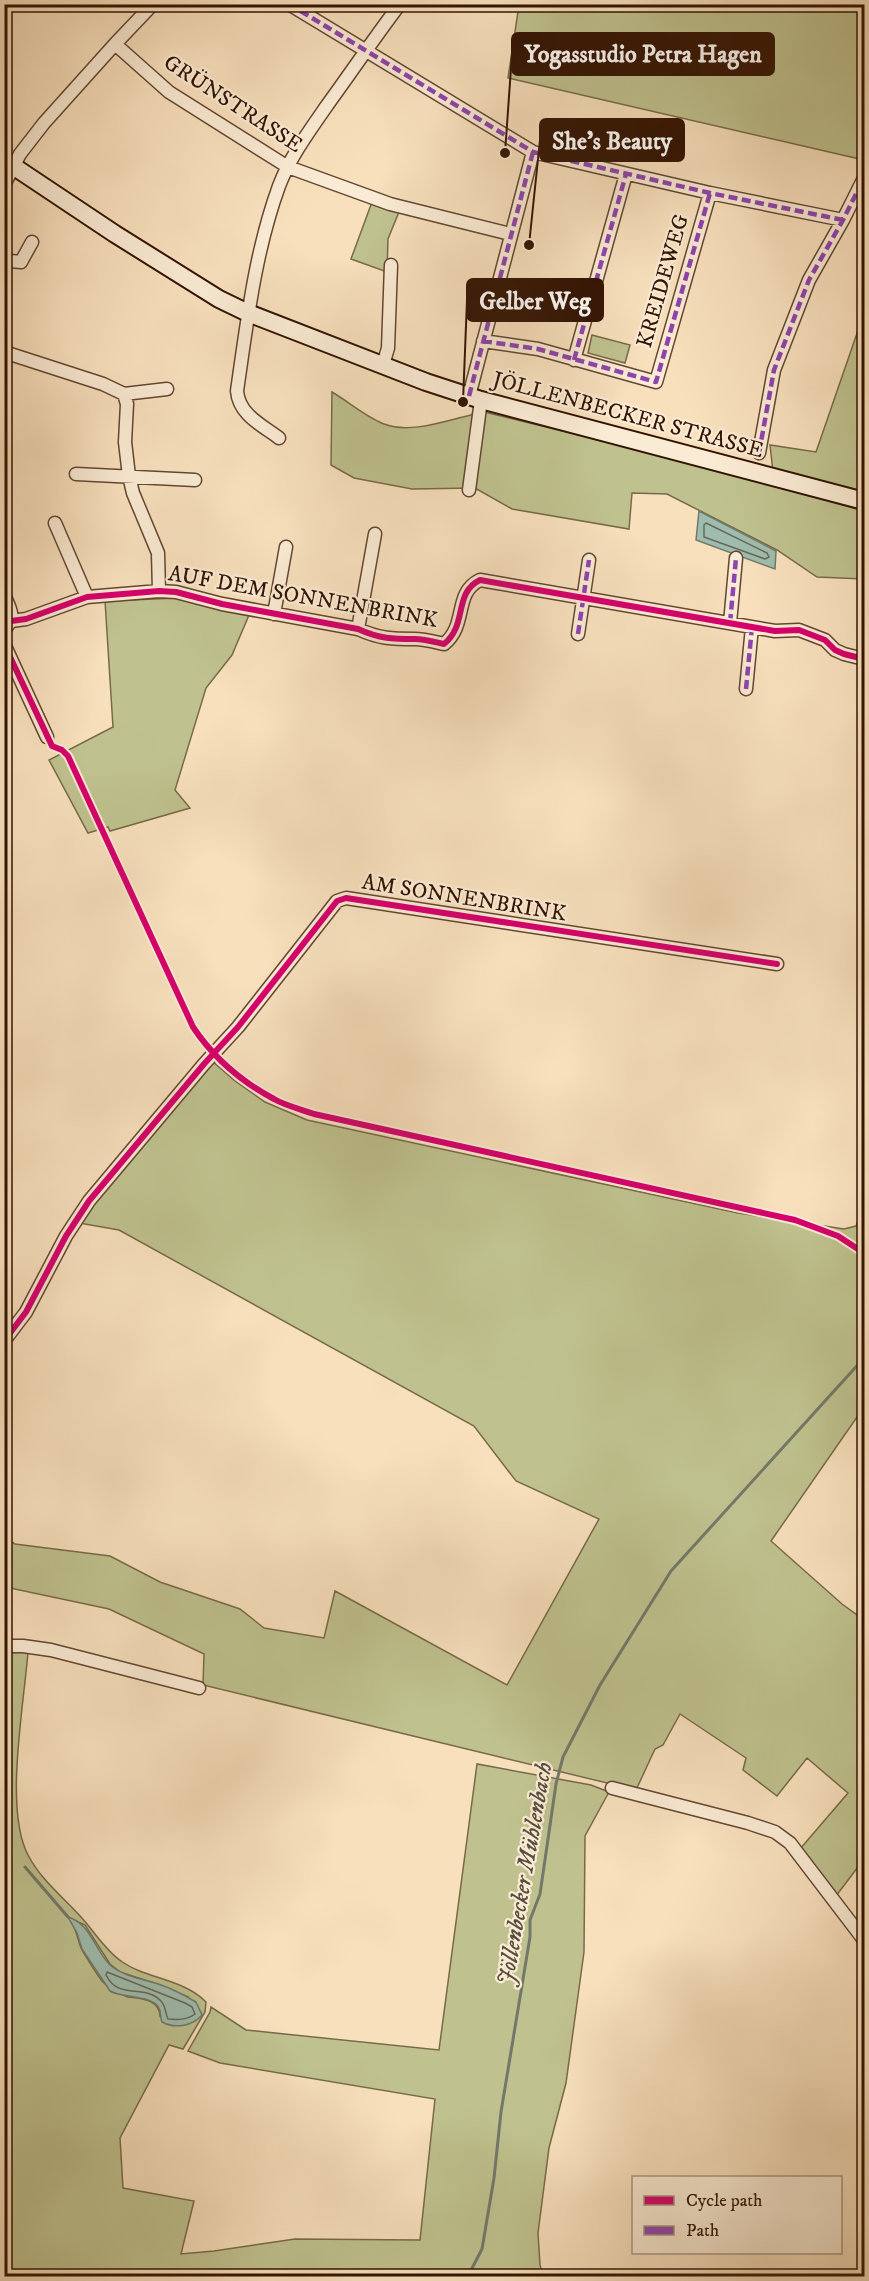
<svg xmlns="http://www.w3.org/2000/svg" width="869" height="2281" font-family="'IM FELL DW Pica',serif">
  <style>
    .green { fill: #bfc28f; stroke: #786a49; stroke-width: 1.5; fill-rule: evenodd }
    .water { fill: #9ebdae; stroke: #73796a; stroke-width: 1.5 }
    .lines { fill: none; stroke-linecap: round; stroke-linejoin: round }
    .shore { stroke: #686858; stroke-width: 1.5 }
    .stream { stroke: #73796a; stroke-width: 3 }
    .street-casing { stroke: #644632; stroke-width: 15 }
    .secondary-casing { stroke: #321303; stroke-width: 20 }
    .street { stroke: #faebd4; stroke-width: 12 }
    .secondary { stroke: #faebd4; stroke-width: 16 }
    .quiet { stroke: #8e44ad; stroke-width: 4.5; stroke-dasharray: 9 4.5; stroke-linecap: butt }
    .cycleway-casing { stroke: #faebd4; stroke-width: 10 }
    .cycleway { stroke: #d6006c; stroke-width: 6 }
    .labels { text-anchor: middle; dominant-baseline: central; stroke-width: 4.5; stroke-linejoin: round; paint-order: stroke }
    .street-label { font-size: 22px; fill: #321303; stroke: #faebd4 }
    .water-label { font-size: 24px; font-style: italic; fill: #584e3f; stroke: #faebd4 }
    .leader { fill: none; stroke: #321303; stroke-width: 2 }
    .callout-dot { fill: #321303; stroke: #faebd4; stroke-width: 2 }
    .callout { fill: #321303; stroke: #321303; stroke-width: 2 }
    .callout-label { font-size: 24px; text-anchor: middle; font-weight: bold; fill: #fff }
  </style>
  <rect width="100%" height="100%" fill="#f8e0bd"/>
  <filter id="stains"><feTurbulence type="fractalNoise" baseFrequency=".00333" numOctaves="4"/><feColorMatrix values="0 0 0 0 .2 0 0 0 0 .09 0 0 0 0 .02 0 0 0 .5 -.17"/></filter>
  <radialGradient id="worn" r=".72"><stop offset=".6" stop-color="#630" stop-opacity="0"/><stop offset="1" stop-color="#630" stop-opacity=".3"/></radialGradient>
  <path class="green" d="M519 5H864V160L508 78Z
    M372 202 399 212 388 239 387 272 351 259Z
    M864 313V495L773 472 770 445 816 452Z
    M592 335 630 345 625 363 588 353Z
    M332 392C349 402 366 417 384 424 410 434 444 421 471 415L476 410 681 460 864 511V579L817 577 777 550 667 494 632 493 629 529 512 509 475 488 412 489 354 478 331 465Z
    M179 598 219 609 249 615 232 655 206 688 175 790 190 808 110 831 108 827 88 833 49 760 113 727 105 601Z
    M212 1061 235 1081 265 1102 307 1120 738 1213 844 1229 856 1226 864 1207V1407L771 1541 842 1604 864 1620V1859L836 1896 800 1849 848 1793 807 1758 777 1796 743 1770 746 1758 680 1714 663 1745 655 1749 636 1790 203 1685 204 1654 109 1609 5 1587 4 1537 15 1544 110 1556 160 1582 240 1609 264 1628 324 1638 335 1591 507 1685 599 1519 516 1481 474 1426 119 1230 79 1223 91 1201Z
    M28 1652C24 1704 4 1810 28 1855 41 1880 63 1897 81 1917 94 1931 105 1950 121 1961 146 1979 184 1979 206 2002L205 2012 183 2049 169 2045 120 2138 123 2188 194 2201 181 2254 214 2251 295 2239 420 2240 435 2099 220 2063 188 2051 210 2012 211 2007 246 2030 439 2050 477 1764 591 1785 609 1792 585 1836 584 1952 566 2083 549 2148 538 2233 540 2265 543 2276H5L4 1653ZM69 1918 85 1925 110 1964 120 1972 160 1985 188 1997 160 2016C159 1999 142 1999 128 1997 122 1995 109 1988 104 1983 100 1980 83 1952 81 1948 77 1937 76 1927 69 1918Z"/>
  <path class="water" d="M699 511 776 551 775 569 696 540Z
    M68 1917C91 1924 94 1949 110 1965 123 1976 142 1979 158 1984 171 1988 184 1995 196 2002L202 2015C193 2026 175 2029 162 2022 160 2017 161 2012 159 2008 153 1995 121 1998 110 1991L82 1949 77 1933Z"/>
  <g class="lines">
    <path class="shore" d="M706 523 767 553 769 557 765 559 704 537V525Z
      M107 1972 185 2003 192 2007 195 2014C187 2020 178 2020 168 2019 165 2013 166 2006 161 2001 144 1983 119 2001 106 1975Z"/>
    <path class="stream" d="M25 1867 68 1917
      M468 2276 482 2249 494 2178 501 2112 530 1937V1920L540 1894 556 1784 563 1757 600 1685 671 1571 864 1358"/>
    <defs>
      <path id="street" d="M289 4 533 152 710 193 843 220
        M115 44 169 92 288 167 390 204 510 234
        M4 185 20 154 44 123 115 44 153 4
        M4 258 10 261 21 262 32 242
        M483 341 538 349 656 382 710 193
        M4 352 103 384 124 394 127 404 125 442 129 476 133 493 158 553 159 591
        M574 360 626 174
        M383 365 388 348 391 265
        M124 394 167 389
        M469 396 533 152
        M279 438C262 425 239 415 237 391 247 322 255 252 279 186 290 157 310 130 328 104 352 71 375 37 400 4
        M759 453 774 370 809 280 843 220 864 178
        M76 474 195 480
        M469 490 481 400
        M55 523 87 597
        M4 595C10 608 17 619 4 629
        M274 614 286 547
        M11 621 26 619 87 597 159 591 176 592 222 604 358 629C380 639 393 639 415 639 424 639 435 642 444 644 468 625 453 593 480 580L775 631 799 630 825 640 835 650 844 654 864 659
        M730 623 736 558
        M358 629 375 534
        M578 634 589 560
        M4 644 47 737
        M746 689 752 627
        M4 1341 26 1312 66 1236 89 1201 204 1064 238 1027 337 901 346 898 777 964
        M4 1646H23L51 1650 199 1688
        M612 1788 748 1823 775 1832 790 1843 864 1940"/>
      <path id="secondary" d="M4 160 115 234 219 299 248 313 426 382 481 400 864 501"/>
    </defs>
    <use href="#street" class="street-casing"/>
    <use href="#secondary" class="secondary-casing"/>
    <use href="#street" class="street"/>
    <use href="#secondary" class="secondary"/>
    <path class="quiet" d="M289 4 533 152 710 193 843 220
      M483 341 538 349 656 382 710 193
      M574 360 626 174
      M469 396 533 152
      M759 453 774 370 809 280 843 220 864 178
      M730 623 736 558
      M578 634 589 560
      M746 689 752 627"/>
    <defs>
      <path id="cycleway" d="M11 621 26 619 87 597 159 591 176 592 222 604 358 629C380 639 393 639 415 639 424 639 435 642 444 644 468 625 453 593 480 580L775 631 799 630 825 640 835 650 844 654 864 659
        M4 644 52 746 62 750 68 756 193 1027C213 1057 242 1082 274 1099 286 1106 301 1109 314 1114L795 1220 838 1236 864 1253
        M4 1341 26 1312 66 1236 89 1201 204 1064 238 1027 337 901 346 898 777 964"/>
    </defs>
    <use href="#cycleway" class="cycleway-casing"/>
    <use href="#cycleway" class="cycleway"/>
  </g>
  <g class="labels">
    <g class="street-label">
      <text transform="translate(233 104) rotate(33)">GRÜNSTRASSE</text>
      <text transform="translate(663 281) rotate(-74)">KREIDEWEG</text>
      <text transform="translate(628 415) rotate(15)">JÖLLENBECKER STRASSE</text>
      <text transform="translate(303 597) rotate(10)">AUF DEM SONNENBRINK</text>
      <text transform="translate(464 898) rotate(9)">AM SONNENBRINK</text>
    </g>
    <g class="water-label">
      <text transform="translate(525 1874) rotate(-80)">Jöllenbecker Mühlenbach</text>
    </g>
  </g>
  <path class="leader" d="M505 153L512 54M529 245L540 140M463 402L467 300"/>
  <g class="callout-dot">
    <circle cx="505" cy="153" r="6"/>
    <circle cx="529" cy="245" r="6"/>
    <circle cx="463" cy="402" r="6"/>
  </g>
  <g class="callout">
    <rect x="512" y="33" width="262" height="42" rx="6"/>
    <rect x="540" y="119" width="144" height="42" rx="6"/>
    <rect x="467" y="279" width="136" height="42" rx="6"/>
  </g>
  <g class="callout-label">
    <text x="643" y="62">Yogasstudio Petra Hagen</text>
    <text x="612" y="149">She's Beauty</text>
    <text x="535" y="309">Gelber Weg</text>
  </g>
  <rect width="869" height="2281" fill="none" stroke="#f8e0bd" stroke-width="24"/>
  <rect x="6" y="6" width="857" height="2269" fill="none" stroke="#321303" stroke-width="3"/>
  <rect x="12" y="12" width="845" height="2257" fill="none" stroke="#321303" stroke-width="1.5"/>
  <rect x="632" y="2176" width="210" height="78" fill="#faebd4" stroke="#aa9580" stroke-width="1.5"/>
  <rect x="644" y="2196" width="30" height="9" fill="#d6006c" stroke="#aa9580" stroke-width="1.5"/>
  <text x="686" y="2206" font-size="18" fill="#321303">Cycle path</text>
  <rect x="644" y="2226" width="30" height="9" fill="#8e44ad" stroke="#aa9580" stroke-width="1.5"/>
  <text x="686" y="2236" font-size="18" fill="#321303">Path</text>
  <rect width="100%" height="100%" filter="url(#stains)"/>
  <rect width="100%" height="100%" fill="url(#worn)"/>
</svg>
